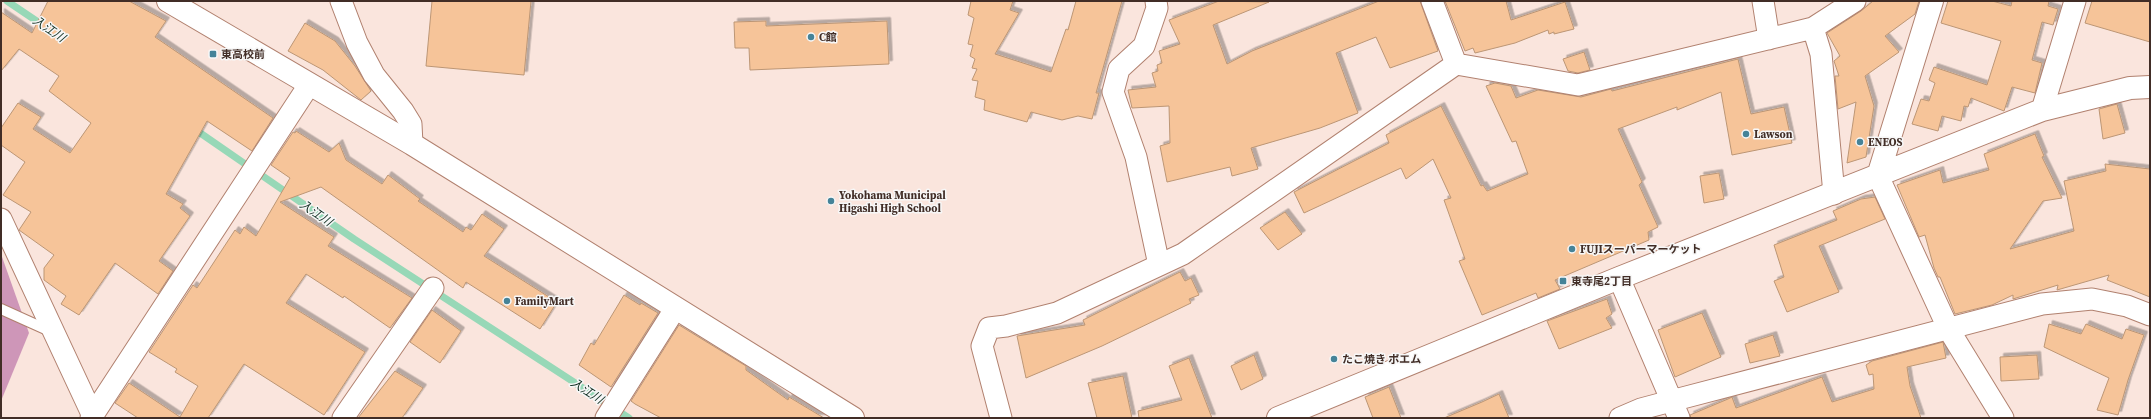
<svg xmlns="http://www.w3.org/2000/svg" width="2151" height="419" font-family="'Source Serif 4','Noto Sans JP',serif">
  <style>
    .forest { fill: #ce96b8 }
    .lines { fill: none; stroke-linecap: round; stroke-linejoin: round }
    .stream { stroke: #97d8b7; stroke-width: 7 }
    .building { fill: #f6c499; stroke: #bc9675; filter: url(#shadow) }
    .lane-casing { stroke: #b1816f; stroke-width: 12 }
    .street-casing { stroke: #b1816f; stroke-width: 23 }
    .secondary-casing { stroke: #b1816f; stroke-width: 24 }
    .lane { stroke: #fff; stroke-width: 10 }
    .street { stroke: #fff; stroke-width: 21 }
    .secondary { stroke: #fff; stroke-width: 22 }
    .poi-dot { fill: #458398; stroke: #f7f7f7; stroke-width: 1.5 }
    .labels { text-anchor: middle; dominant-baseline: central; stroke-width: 3; stroke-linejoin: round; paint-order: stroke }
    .poi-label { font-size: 11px; font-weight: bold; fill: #412d26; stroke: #f7f7f7; text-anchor: start }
    .water-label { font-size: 12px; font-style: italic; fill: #123023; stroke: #f7f7f7 }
  </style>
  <defs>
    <filter id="shadow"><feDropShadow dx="3.5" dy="-3.5" stdDeviation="0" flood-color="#0004"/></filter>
  </defs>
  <rect width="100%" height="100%" fill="#fae5dd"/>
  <path class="forest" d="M1 254 29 333 1 401Z"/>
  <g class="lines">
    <path class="stream" d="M7 1 44 26
      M193 128 354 239 629 418"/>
  </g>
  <path class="building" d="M48 1H129L166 21 155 37 273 118 252 151 207 121 166 194 183 204 180 208 190 216 159 261 173 271 158 294 115 263 79 315 61 304 66 296 44 280V268L54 255 19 230 31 212 3 195 25 162 1 145V128L18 103 41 117 33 129 70 153 91 123 49 91 59 76 19 49 1 71V12L32 33Z
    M432 1H531L524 75 426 66Z
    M971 1H1013L1010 10 1019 13 995 54 1051 72 1066 29 1068 30 1076 1H1122L1096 93H1099L1092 119 1078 116 1062 120 1031 112 1027 122 984 110 985 100 975 97 978 81 972 80 977 69 972 68 975 59 970 56 973 45 968 44 974 18 968 15Z
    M1219 1 1269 2 1213 25 1227 64 1252 51 1379 1H1420L1438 51 1390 68 1376 37 1336 53 1358 113 1320 128 1251 148 1258 169 1232 176 1230 167 1167 182 1160 146 1170 143 1169 106 1132 108 1128 90 1156 87 1152 73 1158 71 1157 65 1162 63 1159 51 1180 44 1169 20Z
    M1445 1H1506L1511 20 1565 2 1574 29 1554 34V32L1549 34 1548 30 1515 43 1475 53 1473 48 1465 51Z
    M1873 1H1919L1915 14 1885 36 1899 52 1865 76 1874 106 1866 157 1847 163 1856 102 1838 109 1835 76H1839L1834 61 1840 56 1827 33 1861 11Z
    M1948 1H1992L2011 6 2012 1H2049L2048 6 2058 9 2053 25 2042 22 2032 60 2042 63 2035 93 2012 87 2004 111 1971 98 1968 107 1964 106 1961 121 1942 116 1938 131 1912 124 1921 99 1929 101 1935 83 1929 80 1934 67 1987 85 2001 41 1941 23Z
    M2092 1H2150V42L2085 23Z
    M766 21V26L887 21 889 64 750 70 749 48H735L734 22Z
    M305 23 335 41 355 66 371 91 361 100 323 70 288 51Z
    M1584 52 1590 70 1578 73 1568 71 1563 59Z
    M1738 59 1751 114 1784 107 1792 143 1732 155 1721 92 1677 110V107L1618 129 1642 182 1639 185 1658 227 1648 232 1649 240 1555 280 1560 289 1538 298 1536 293 1482 315 1459 261 1465 259 1444 200 1451 198 1433 159 1406 179 1401 168 1304 213 1294 192 1389 143 1386 135 1441 106 1481 186 1483 185 1487 191 1528 174 1516 141 1512 142 1486 86 1495 83 1511 86 1516 98 1538 90 1581 97 1611 89 1612 91Z
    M2117 104 2125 133 2103 139 2099 109Z
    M296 131 329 152 339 143 346 160 382 184 388 175 420 199 418 201 463 232 466 227 471 230 482 214 504 229 484 256 557 302 540 329 466 282 463 288 321 187 280 202 334 237 328 246 412 298 390 328 344 296 343 298 306 274 286 303 365 352 324 415 244 364 208 418H138L115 403 129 383 180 417 198 386 175 372 177 369 149 352 193 285 197 288 235 230 240 234 244 227 256 236 290 178 271 165 293 132 295 133Z
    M2035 134 2044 156 2042 157 2062 198 2043 201 2010 249 2074 231 2064 181 2106 171 2105 164 2150 169V297L2107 280 2109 275 2057 290 2058 285 2013 299V295L1992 305 1955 314 1940 277H1938L1934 268 1925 235 1919 237 1897 185 1940 170 1943 183 1989 170 1984 154Z
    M1719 173 1724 199 1704 203 1700 176Z
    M1875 197 1885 219 1819 246 1839 292 1787 312 1774 281 1784 277 1774 245 1837 220 1833 211 1861 199Z
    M1285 212 1302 234 1278 250 1260 228Z
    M1180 272 1185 281 1191 278 1199 295 1189 299 1191 303 1102 346 1026 378 1017 336 1085 325 1083 320Z
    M624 295 640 305 641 303 658 313 611 387 579 365 591 343 594 345Z
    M1607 299 1612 314 1606 318 1612 328 1559 349 1547 321Z
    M432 310 461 331 440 363 410 342Z
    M1702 313 1721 357 1675 377 1658 330Z
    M2049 324 2081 334 2086 324 2122 339 2126 329 2144 335 2128 380 2118 415 2097 410 2109 378 2044 347Z
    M679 325 746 366V370L788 400 789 397 824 418H661L635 404 631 401Z
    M1773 335 1780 356 1750 363 1745 344Z
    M1943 342 1946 358 1907 367 1910 386 1921 418H1691L1690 415 1728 399 1732 397 1736 408 1822 377 1832 402 1874 389 1873 374 1869 375 1866 365 1872 361Z
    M1254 355 1263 379 1241 390 1231 366Z
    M2037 355 2039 379 2001 381 2000 357Z
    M1189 358 1212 418H1139L1138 411 1182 400 1169 366Z
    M395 371 423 388 402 418H358Z
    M1123 376 1132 418H1097L1088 383Z
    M1389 387 1401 418H1373L1365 397Z
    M1499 394 1509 418H1444L1482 402Z"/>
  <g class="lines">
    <defs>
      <path id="lane" d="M1 309 52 332"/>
      <path id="street" d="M341 1 357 43 374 75 403 111 411 124 412 144
        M1156 1 1157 8 1144 46 1119 69 1113 92 1136 157 1159 265
        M1432 1 1456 64
        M1763 1 1769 39
        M1813 28 1855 1
        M2042 110 2075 1
        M1878 176 1949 330 2003 418
        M1 219 92 414
        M1619 278 1679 418
        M91 418 309 85
        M343 418 433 288
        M606 418 675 309
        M1001 418 982 346 989 328 1006 326 1057 313 1183 254 1456 64 1578 85 1813 28 1821 54 1834 194
        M1620 418 1641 409 1671 401 2042 304 2092 299 2127 306 2150 315"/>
      <path id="secondary" d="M168 1 412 144 853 418
        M1878 176 1932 1
        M1278 418 1619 278 2042 110 2130 88 2150 87"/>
    </defs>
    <use href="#lane" class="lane-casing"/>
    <use href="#street" class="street-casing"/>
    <use href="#secondary" class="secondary-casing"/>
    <use href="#lane" class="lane"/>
    <use href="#street" class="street"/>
    <use href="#secondary" class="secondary"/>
  </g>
  <g class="poi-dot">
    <circle cx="811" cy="37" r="4"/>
    <rect x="209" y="50" width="8" height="8" rx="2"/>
    <circle cx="1746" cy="134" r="4"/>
    <circle cx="1860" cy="142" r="4"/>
    <circle cx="831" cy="201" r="4"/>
    <circle cx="1572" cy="249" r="4"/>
    <rect x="1559" y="277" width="8" height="8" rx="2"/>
    <circle cx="507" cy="301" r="4"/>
    <circle cx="1334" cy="359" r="4"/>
  </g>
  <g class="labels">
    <g class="poi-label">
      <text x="819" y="37">C館</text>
      <text x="221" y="54">東高校前</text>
      <text x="1754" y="134">Lawson</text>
      <text x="1868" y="142">ENEOS</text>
      <text x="839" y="195">Yokohama Municipal<tspan x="839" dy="13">Higashi High School</tspan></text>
      <text x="1580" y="249">FUJIスーパーマーケット</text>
      <text x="1571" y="281">東寺尾2丁目</text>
      <text x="515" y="301">FamilyMart</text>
      <text x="1342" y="359">たこ焼き ポエム</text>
    </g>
    <g class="water-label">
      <text transform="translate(49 29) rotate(34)">入江川</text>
      <text transform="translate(316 213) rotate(34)">入江川</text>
      <text transform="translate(587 391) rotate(33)">入江川</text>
    </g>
  </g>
  <rect width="2151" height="419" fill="none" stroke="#412d26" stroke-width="4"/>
</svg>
